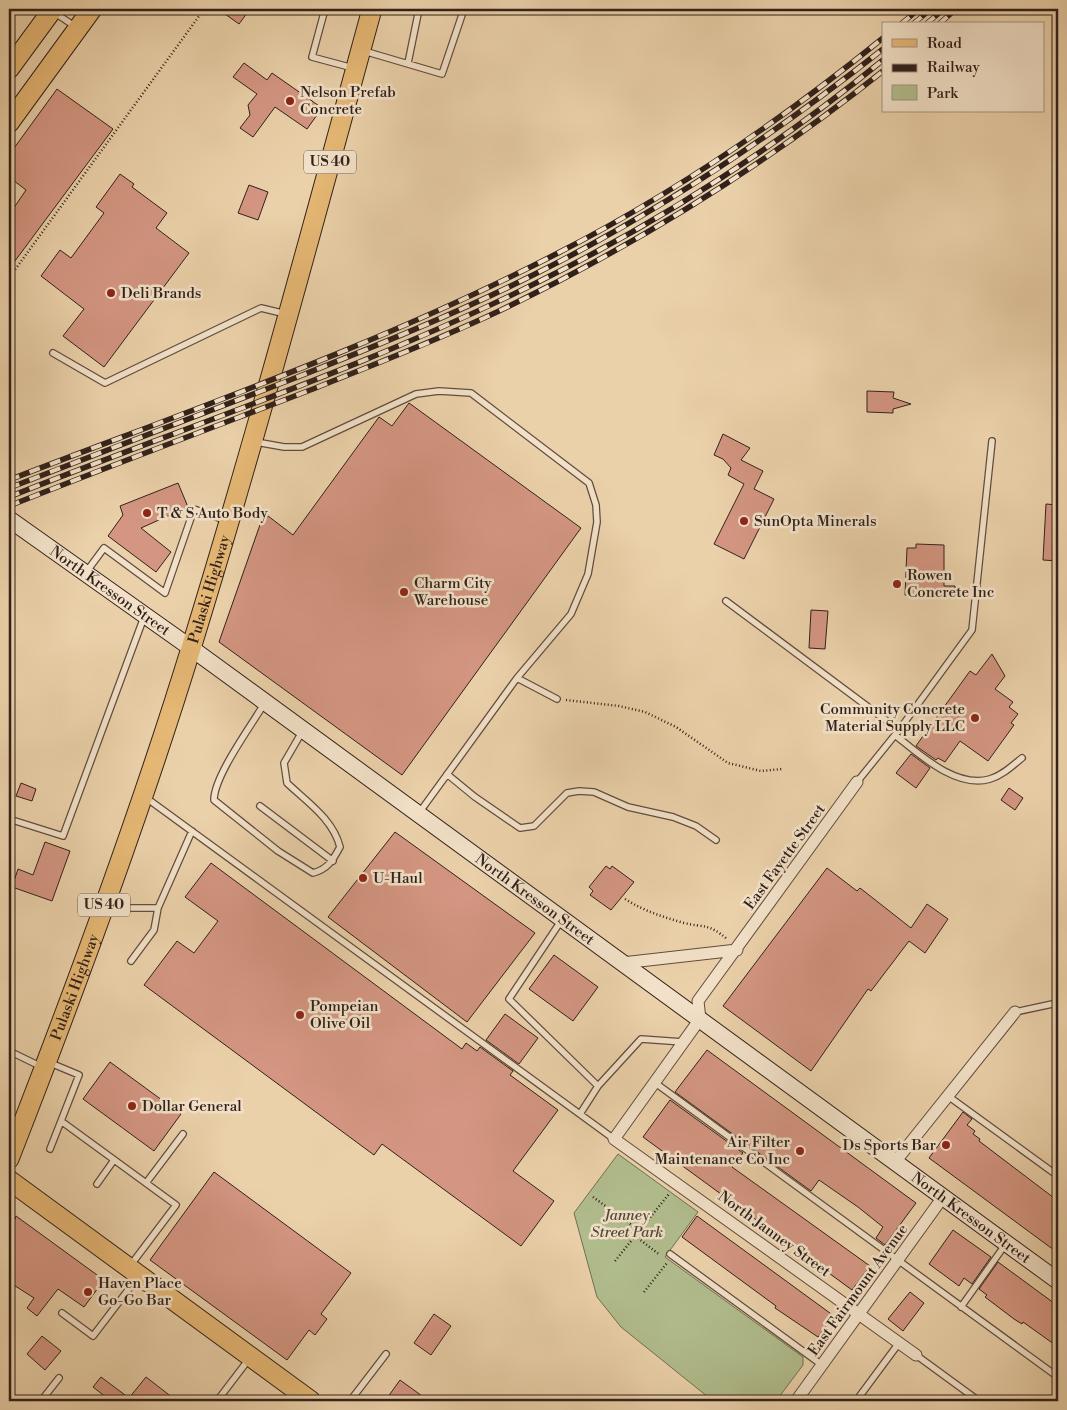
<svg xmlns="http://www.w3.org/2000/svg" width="1067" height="1410" font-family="'Libre Bodoni',serif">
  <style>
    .green { fill: #b1bd8d; stroke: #716f54 }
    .building { fill: #d49682; stroke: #31211b }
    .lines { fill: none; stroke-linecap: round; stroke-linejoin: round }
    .lane-casing { stroke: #604d3f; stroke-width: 8 }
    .street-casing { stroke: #604d3f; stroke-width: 13 }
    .secondary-casing { stroke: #31211b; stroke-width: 18 }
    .primary-casing { stroke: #31211b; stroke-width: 21 }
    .path { stroke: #31211b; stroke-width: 2.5; stroke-dasharray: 1 2.5; stroke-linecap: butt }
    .lane { stroke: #f2e1c8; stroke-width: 5.5 }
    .street { stroke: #f2e1c8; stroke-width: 11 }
    .secondary { stroke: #f2e1c8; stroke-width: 16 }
    .primary { stroke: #e6b875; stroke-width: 19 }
    .rail-casing { stroke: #31211b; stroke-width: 5.5 }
    .rail { stroke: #f2e1c8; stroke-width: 4; stroke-dasharray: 11; stroke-linecap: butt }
    .poi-dot { fill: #8f2418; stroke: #f2e1c8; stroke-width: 2 }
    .labels { text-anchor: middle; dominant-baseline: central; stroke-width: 5; stroke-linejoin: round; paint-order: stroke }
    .shield { fill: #f2e1c8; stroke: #6b5b4f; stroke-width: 1 }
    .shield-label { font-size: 14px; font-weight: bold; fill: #31211b }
    .poi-label { font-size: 15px; fill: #31211b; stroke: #f2e1c8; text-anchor: start }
    .street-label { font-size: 15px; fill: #31211b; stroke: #f2e1c8 }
    .park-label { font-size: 15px; font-style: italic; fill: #514838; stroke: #f2e1c8 }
  </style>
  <rect width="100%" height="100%" fill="#ebd1aa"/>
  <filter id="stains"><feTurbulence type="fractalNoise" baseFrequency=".004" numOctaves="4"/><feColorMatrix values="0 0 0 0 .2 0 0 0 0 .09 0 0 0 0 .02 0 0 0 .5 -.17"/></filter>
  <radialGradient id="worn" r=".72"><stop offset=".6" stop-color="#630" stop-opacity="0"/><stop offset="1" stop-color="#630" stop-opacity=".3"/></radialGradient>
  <path class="green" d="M618 1154 698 1212 665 1257 803 1357V1365L776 1401H713L621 1327 597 1297 574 1213Z"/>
  <path class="building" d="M218 9H250L239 24Z
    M244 63 267 80 272 73 322 108 307 129 275 107 253 137 240 128 250 115 248 105 257 94 233 77Z
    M57 89 113 129 9 269V215L26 190 9 177V155Z
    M120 174 134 184 132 187 167 213 156 228 189 253 104 367 63 336 84 309 41 276 60 250 71 258 104 213 96 207Z
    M249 185 268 192 258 220 238 213Z
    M867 391 894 392 893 398 911 404 893 409V413L867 412Z
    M409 403 581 528 402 775 219 642 262 519 265 520 268 516 293 535 379 417 392 426Z
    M723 434 750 448 741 460 763 471 754 489 774 499 744 559 714 544 744 484 728 475 731 468 723 459 714 455Z
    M178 483 188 507 141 528 171 552 156 572 108 536 123 515 120 506Z
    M1046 504 1058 505V561L1043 560Z
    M916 544 944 545V586H955V598L905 595 907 548H916Z
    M811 610 828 611 825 649 809 648Z
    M992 654 1005 676 995 689 1013 702 1009 707 1018 714 1011 723 1014 725 988 761 960 741 945 762 938 758 936 760 916 746 918 743 970 671 976 675Z
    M911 754 930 768 916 788 896 773Z
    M21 783 36 789 32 801 16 796Z
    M1009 788 1023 798 1015 810 1001 800Z
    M395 832 535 933 467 1022 328 917Z
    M45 842 70 851 52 901 12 887 18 869 33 875Z
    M211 863 462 1049 466 1043 477 1051 480 1047 513 1071 510 1075 558 1110 513 1171 554 1201 521 1246 382 1144 374 1155 144 985 177 941 194 953 218 921 185 897Z
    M606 866 610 869 612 866 634 882 611 910 590 895 593 891 589 887Z
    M827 868 857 891 860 888 911 928 927 904 948 919 925 953 909 941 871 991 868 989 811 1071 723 1006Z
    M554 955 598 987 573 1021 529 989Z
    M505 1014 538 1038 519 1064 486 1040Z
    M707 1050 916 1203 885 1245 876 1238 883 1227 858 1207 819 1180 811 1191 675 1092Z
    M110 1062 181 1114 154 1151 83 1099Z
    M670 1100 743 1153 732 1167 870 1266 852 1290 643 1137Z
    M963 1112 972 1119 967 1125 975 1131 973 1134 980 1139 979 1141 1058 1201V1253L929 1158Z
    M214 1172 351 1273 321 1314 327 1319 315 1335 309 1330 287 1360 150 1260Z
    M16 1216 104 1280 84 1307 58 1289 37 1316 27 1308 34 1298 9 1282V1236Z
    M697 1216 834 1316 818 1337 775 1308 776 1306 682 1237Z
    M953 1230 991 1257 972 1284 964 1278 959 1286 929 1264Z
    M998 1262 1058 1306V1347L1023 1322 1022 1324 1014 1319 985 1297 987 1295 979 1289Z
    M910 1292 924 1303 903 1331 888 1319Z
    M434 1314 451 1326 431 1355 414 1343Z
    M42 1336 61 1351 45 1370 27 1354Z
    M101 1377 129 1398 146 1377 177 1401H111L93 1387Z
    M400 1380 429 1401H385Z"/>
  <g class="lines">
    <defs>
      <path id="lane" d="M325 9 312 57 353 68
        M55 13 76 27
        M364 51 442 74 464 9
        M408 63 419 9
        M53 353 105 383 261 308 286 314
        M9 381 11 378
        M256 442 284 447H302L416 394 439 391 471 393 589 483 596 505 597 522 588 574 571 614 517 678 419 813
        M87 571 104 548 165 593 194 509 227 521
        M726 601 899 730
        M517 678 557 699
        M264 704C251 726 214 776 214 800L278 851 313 873C328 869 333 860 340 847 333 819 307 802 287 783L284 763 302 732
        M895 735C919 754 956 789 990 779 1003 775 1012 766 1022 758
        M447 774 475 797 520 828 534 826 567 793 579 791 594 792 628 807 673 817 696 826 716 840
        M857 782 899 730 972 630 992 441
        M145 797 614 1139
        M260 806 333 861
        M9 819 63 836 144 617
        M107 905 126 908H158
        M561 921 509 999 598 1086 580 1114
        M131 961 154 930 158 908 192 831
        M1015 1012 1057 1003 1058 1015
        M9 1051 42 1067
        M48 1062 79 1075 61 1121 176 1205 130 1266
        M654 1082 1058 1377
        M598 1086 641 1039 683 1042
        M948 1096 1058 1176
        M50 1149 61 1121
        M146 1183 183 1134
        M97 1184 114 1160
        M670 1254 822 1365
        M961 1307 1005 1245
        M62 1313 93 1336 138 1277
        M916 1355 979 1401
        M41 1401 59 1378
        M217 1401 249 1359
        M350 1401 386 1354
        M611 1401 613 1399 617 1401
        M856 1401 899 1343"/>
      <path id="street" d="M857 782 698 1001 700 1019 614 1139 916 1355
        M622 963 737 950
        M895 1162 1015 1012
        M796 1401 943 1197"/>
      <g id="secondary">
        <path id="s1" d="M9 519 191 648 1058 1281"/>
      </g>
      <g id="primary">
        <path d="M9 69 53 9"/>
        <path d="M9 123 92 9"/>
        <path id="s2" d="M9 1159C75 990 139 818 192 645 257 434 314 221 372 9"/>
        <path d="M9 1180 311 1401"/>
      </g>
    </defs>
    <use href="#lane" class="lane-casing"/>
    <use href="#street" class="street-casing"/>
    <use href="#secondary" class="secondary-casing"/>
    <use href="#primary" class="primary-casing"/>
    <path class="path" d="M9 278 202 12 198 9
      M566 700 619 706 645 712 676 727 728 763 761 771 782 769
      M625 899C644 911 663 917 684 923 705 928 708 923 727 939
      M593 1197 640 1231
      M635 1236 660 1255
      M615 1261 669 1194
      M644 1292 667 1263"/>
    <use href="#lane" class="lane"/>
    <use href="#street" class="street"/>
    <use href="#secondary" class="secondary"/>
    <use href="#primary" class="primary"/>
    <defs>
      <path id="rail" d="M901 24 919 9
        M913 24 931 9
        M926 24 944 9
        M939 24 956 9
        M9 480C193 409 382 344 558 253 673 194 782 120 883 38
        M9 488C102 452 196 416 290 380 373 347 456 314 535 274 659 212 774 135 883 49
        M9 497C187 426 372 366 544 279 664 219 779 145 883 60
        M9 506C110 466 211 428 313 389 375 364 438 340 499 311 636 245 765 165 883 71"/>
    </defs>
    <use href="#rail" class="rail-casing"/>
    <use href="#rail" class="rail"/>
  </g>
  <g class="poi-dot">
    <circle cx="290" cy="101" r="5"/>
    <circle cx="111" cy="293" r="5"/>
    <circle cx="147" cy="513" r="5"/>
    <circle cx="744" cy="521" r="5"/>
    <circle cx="897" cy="584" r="5"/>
    <circle cx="404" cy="592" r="5"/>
    <circle cx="975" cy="718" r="5"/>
    <circle cx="363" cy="878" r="5"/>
    <circle cx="300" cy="1015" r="5"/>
    <circle cx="132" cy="1106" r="5"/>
    <circle cx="946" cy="1145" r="5"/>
    <circle cx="800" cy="1151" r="5"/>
    <circle cx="88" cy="1292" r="5"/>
  </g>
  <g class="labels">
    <g class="shield">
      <rect x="304" y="150.5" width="52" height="23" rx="4"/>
      <rect x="78" y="893.5" width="52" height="23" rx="4"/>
    </g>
    <g class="shield-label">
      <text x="330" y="162">US 40</text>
      <text x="104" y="905">US 40</text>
    </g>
    <g class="poi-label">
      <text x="300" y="92">Nelson Prefab<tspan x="300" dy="17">Concrete</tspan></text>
      <text x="121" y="293">Deli Brands</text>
      <text x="157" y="513">T &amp; S Auto Body</text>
      <text x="754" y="521">SunOpta Minerals</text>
      <text x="907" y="575">Rowen<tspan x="907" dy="17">Concrete Inc</tspan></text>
      <text x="414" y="583">Charm City<tspan x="414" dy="17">Warehouse</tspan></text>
      <text x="965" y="709" text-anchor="end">Community Concrete<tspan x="965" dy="17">Material Supply LLC</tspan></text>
      <text x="373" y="878">U-Haul</text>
      <text x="310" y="1006">Pompeian<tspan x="310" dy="17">Olive Oil</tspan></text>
      <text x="142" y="1106">Dollar General</text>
      <text x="790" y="1142" text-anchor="end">Air Filter<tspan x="790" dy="17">Maintenance Co Inc</tspan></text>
      <text x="936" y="1145" text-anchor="end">Ds Sports Bar</text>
      <text x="98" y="1283">Haven Place<tspan x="98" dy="17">Go-Go Bar</tspan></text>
    </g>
    <g class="street-label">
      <text stroke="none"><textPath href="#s1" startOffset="124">North Kresson Street</textPath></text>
      <text stroke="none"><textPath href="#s2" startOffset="604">Pulaski Highway</textPath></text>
      <text transform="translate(785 857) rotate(-54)">East Fayette Street</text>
      <text stroke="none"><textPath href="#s1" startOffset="649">North Kresson Street</textPath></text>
      <text stroke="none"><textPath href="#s2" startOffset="184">Pulaski Highway</textPath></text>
      <text stroke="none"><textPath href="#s1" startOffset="1189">North Kresson Street</textPath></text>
      <text transform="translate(774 1234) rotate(36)">North Janney Street</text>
      <text transform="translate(858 1290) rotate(-54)">East Fairmount Avenue</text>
    </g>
    <g class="park-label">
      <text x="627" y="1215">Janney<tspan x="627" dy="17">Street Park</tspan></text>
    </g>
  </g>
  <rect width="1067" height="1410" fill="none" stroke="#ebd1aa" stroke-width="30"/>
  <rect x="10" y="10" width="1047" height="1390" fill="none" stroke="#31211b" stroke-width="2.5"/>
  <rect x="15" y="15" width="1037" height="1380" fill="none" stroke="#31211b"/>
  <rect x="882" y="22" width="162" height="90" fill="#f2e1c8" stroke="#a59483"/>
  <rect x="892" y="39" width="25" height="8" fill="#e6b875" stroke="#a59483"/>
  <text x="927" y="48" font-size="15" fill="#31211b">Road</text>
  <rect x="892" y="64" width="25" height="8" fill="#31211b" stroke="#a59483"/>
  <text x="927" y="72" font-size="15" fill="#31211b">Railway</text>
  <rect x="892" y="85" width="25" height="15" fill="#b1bd8d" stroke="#a59483"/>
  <text x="927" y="98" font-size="15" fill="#31211b">Park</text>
  <rect width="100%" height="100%" filter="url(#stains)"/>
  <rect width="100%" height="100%" fill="url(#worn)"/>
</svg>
